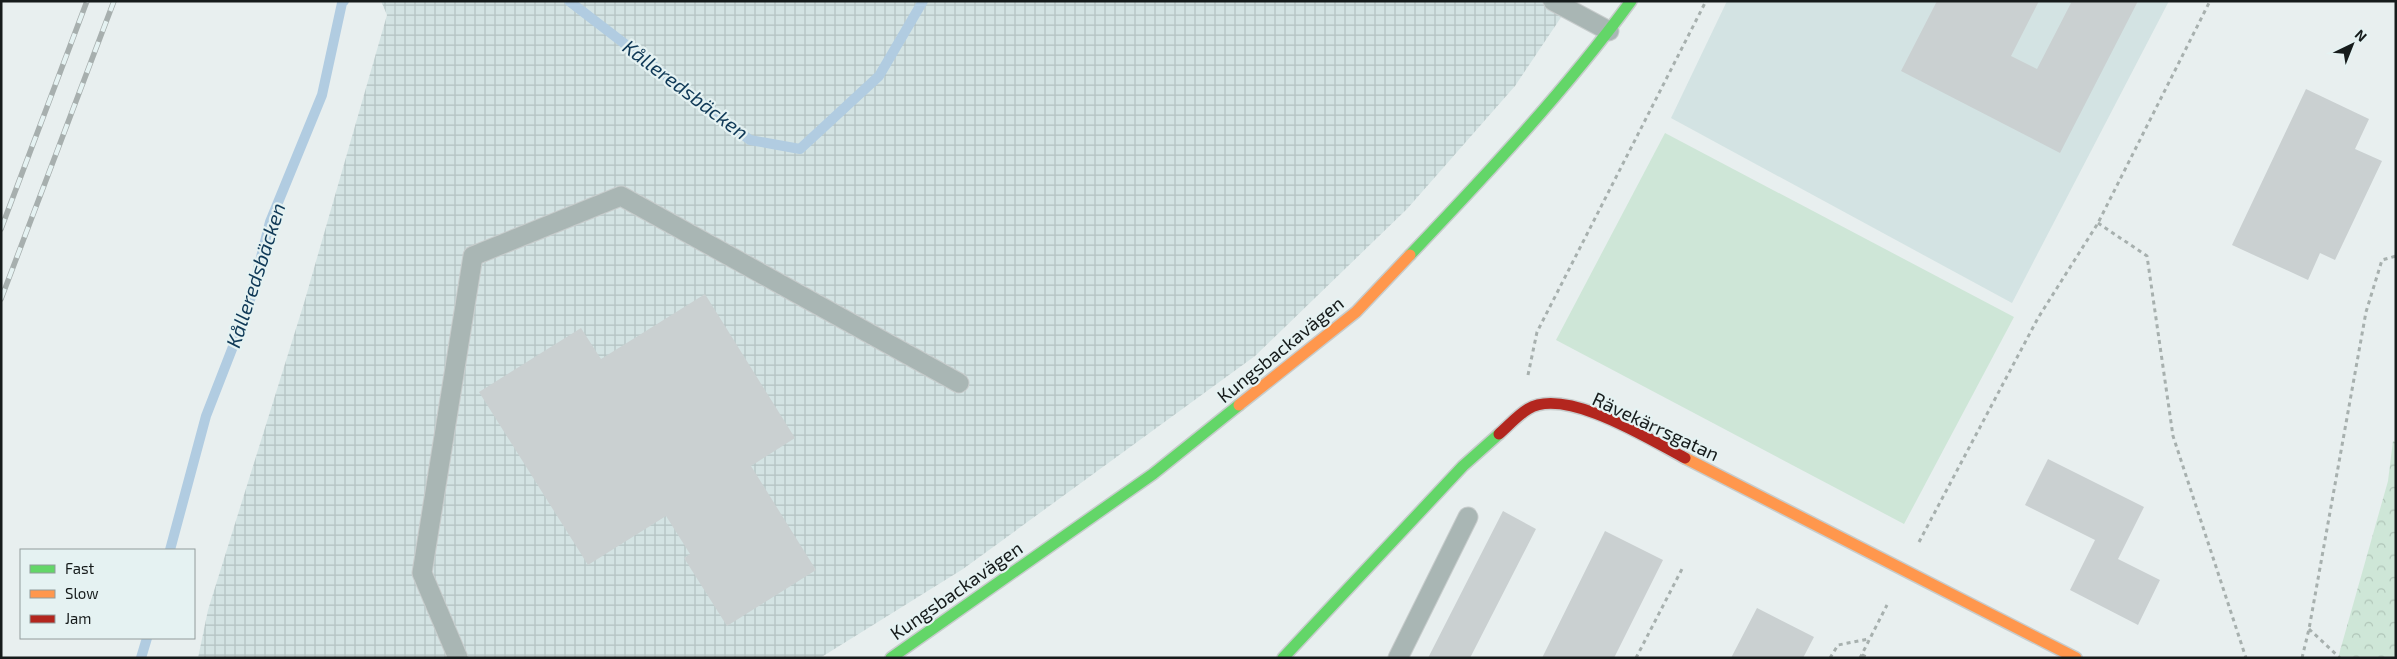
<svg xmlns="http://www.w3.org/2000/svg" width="2397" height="659" font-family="'Exo 2',sans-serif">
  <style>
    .built { fill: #d3e3e3 }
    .industrial { fill: url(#industrial-grid) }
    .forest { fill: url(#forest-crowns) }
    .park { fill: #cee6d7 }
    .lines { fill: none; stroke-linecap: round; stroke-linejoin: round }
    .stream { stroke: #b1cce1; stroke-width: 10 }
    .building { fill: #cad0d1 }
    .lane-casing { stroke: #c7cccc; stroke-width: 21 }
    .fast-casing { stroke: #c7cccc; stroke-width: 14 }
    .slow-casing { stroke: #c7cccc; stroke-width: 14 }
    .jam-casing { stroke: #c7cccc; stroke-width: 14 }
    .path { stroke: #a7b0ae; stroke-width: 3; stroke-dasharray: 4 4; stroke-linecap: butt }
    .lane { stroke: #a9b6b4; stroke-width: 19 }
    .fast { stroke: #63d668; stroke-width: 11 }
    .slow { stroke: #ff974d; stroke-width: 11 }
    .jam { stroke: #b3261e; stroke-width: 11 }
    .rail-casing { stroke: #a7afae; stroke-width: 5.5 }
    .rail { stroke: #e5f2f2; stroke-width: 4; stroke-dasharray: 11; stroke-linecap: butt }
    .labels { text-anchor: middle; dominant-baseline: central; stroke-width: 4.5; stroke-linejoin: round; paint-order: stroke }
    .street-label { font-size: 19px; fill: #161b1b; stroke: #e5f2f2 }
    .water-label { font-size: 20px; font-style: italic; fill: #0f3957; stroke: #e5f2f2 }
  </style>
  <defs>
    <pattern id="industrial-grid" width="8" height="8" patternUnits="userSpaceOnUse" patternTransform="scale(1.25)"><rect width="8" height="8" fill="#d3e3e3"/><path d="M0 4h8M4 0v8" fill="none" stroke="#b4c2c2"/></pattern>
    <pattern id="forest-crowns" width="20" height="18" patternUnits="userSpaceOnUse" patternTransform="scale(1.25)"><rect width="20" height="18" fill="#cee6d7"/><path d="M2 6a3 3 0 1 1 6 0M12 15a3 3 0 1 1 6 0" fill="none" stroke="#b0c5b8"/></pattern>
  </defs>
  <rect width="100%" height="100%" fill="#e8efef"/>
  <path class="built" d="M1727 1H2169L2012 303 1671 118Z"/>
  <path class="industrial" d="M381 1H1572L1515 86 1407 209 1255 356 963 569 820 658H198L208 610 304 303 387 15Z"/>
  <path class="forest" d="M2393 441 2396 442V658H2338L2388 481Z"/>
  <path class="park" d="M1665 133 2014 317 1904 524 1556 340Z"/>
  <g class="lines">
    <path class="stream" d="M569 1 750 140 800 149 879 76 923 1
      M170 550 206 416 248 308 270 222 322 95 342 3 344 1
      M141 658 147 638"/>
  </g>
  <path class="building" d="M1937 1H2039L2011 56 2037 69 2071 3 2066 1H2138L2060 153 1901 71Z
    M2306 89 2369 119 2355 149 2382 161 2335 260 2320 253 2308 280 2232 245Z
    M705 294 795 438 751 466 816 570 727 626 684 558 690 554 666 516 588 565 479 392 581 328 601 359Z
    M2048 459 2144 507 2118 559 2160 580 2138 625 2070 590 2095 540 2025 505Z
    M1503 511 1536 529 1470 658H1428Z
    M1605 531 1663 560 1614 658H1542Z
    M1757 608 1814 637 1803 658H1731Z"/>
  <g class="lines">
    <defs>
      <path id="lane" d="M1553 1 1609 31
        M458 658 422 573 473 256 621 196 959 383
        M1398 658 1468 517"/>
      <path id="fast" d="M1410 255C1487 174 1565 91 1631 1
        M891 658 1153 474 1239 405
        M1283 658 1463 466 1499 434"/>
      <path id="slow" d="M1239 405 1356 312 1410 255
        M1685 458 2076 658"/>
      <path id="jam" d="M1499 434C1508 426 1518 415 1528 409 1565 386 1651 440 1685 458"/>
    </defs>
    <use href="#lane" class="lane-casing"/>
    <use href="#fast" class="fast-casing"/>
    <use href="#slow" class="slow-casing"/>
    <use href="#jam" class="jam-casing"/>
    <path class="path" d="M2098 223 2147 256 2173 436 2246 658
      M1528 375 1537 332 1706 1
      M1919 542 2038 318 2098 223 2210 1
      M2309 629 2340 658
      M1862 655 1869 658
      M1636 658 1682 569
      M1830 658 1838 645 1869 639
      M1860 658 1887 605
      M2302 658 2309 629 2366 312 2382 260 2396 256"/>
    <use href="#lane" class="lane"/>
    <use href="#fast" class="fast"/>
    <use href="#slow" class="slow"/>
    <use href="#jam" class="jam"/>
    <defs>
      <path id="rail" d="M1 229 87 1
        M1 299 114 1"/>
    </defs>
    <use href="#rail" class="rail-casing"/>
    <use href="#rail" class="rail"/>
  </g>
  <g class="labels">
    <g class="street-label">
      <text transform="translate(1280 349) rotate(-39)">Kungsbackavägen</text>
      <text transform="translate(1656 426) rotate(25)">Rävekärrsgatan</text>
      <text transform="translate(956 590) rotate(-35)">Kungsbackavägen</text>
    </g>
    <g class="water-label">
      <text transform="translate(686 89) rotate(37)">Kålleredsbäcken</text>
      <text transform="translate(255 275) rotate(-72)">Kålleredsbäcken</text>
    </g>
  </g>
  <rect width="2397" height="659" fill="none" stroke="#161b1b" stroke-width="5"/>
  <rect x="20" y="549" width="175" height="90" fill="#e5f2f2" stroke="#929c9c"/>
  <rect x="30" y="565" width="25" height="8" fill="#63d668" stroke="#929c9c"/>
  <text x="65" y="574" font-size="15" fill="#161b1b">Fast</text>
  <rect x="30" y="590" width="25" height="8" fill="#ff974d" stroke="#929c9c"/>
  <text x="65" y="599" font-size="15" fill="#161b1b">Slow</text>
  <rect x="30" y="615" width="25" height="8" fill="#b3261e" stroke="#929c9c"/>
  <text x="65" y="624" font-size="15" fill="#161b1b">Jam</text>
  <g transform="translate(2352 45) rotate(43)" stroke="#e5f2f2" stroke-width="4" paint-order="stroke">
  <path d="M0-4L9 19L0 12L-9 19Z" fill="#161b1b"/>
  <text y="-8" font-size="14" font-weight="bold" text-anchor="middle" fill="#161b1b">N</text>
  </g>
</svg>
